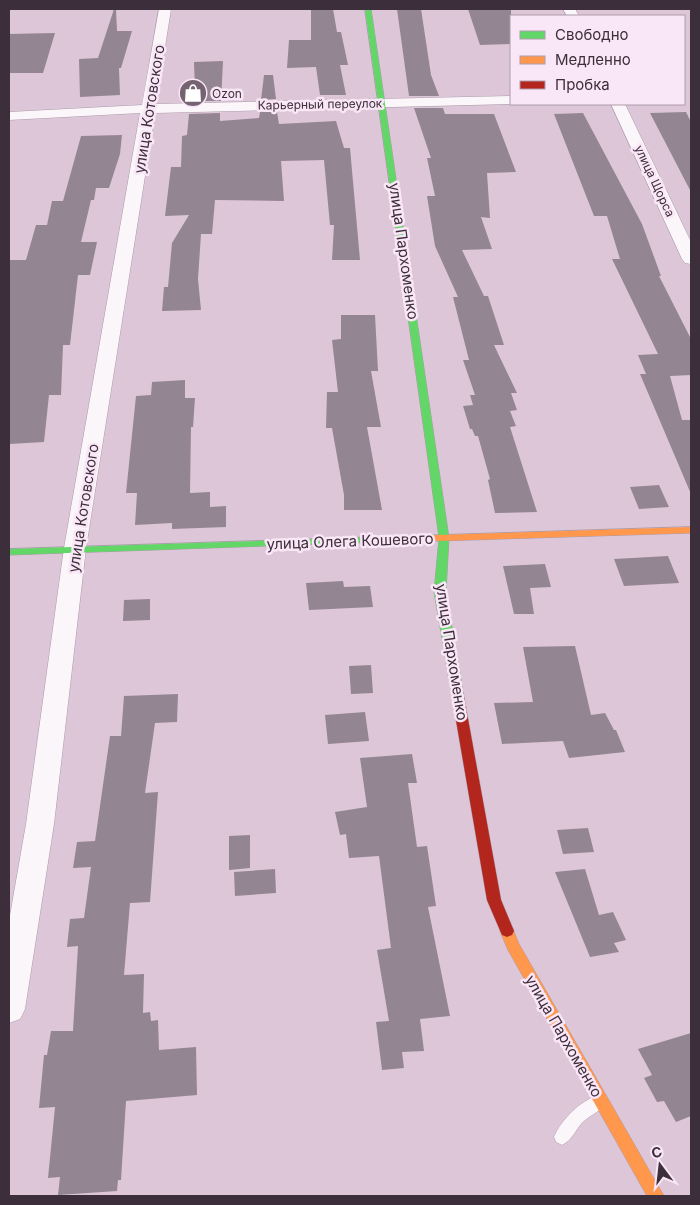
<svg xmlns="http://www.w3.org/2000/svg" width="700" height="1205" font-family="Inter,sans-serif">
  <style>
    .building { fill: #948592 }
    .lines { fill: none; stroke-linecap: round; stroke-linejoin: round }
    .lane-casing { stroke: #ac9ba9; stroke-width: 1 }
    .street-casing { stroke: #ac9ba9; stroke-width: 1 }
    .fast-casing { stroke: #ac9ba9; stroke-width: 1 }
    .slow-casing { stroke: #ac9ba9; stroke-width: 1 }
    .jam-casing { stroke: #ac9ba9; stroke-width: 1 }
    .lane { fill: #faf6f9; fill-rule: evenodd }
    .street { fill: #faf6f9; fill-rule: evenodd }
    .fast { fill: #63d668; fill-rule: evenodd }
    .slow { fill: #ff974d; fill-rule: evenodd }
    .jam { fill: #b3261e; fill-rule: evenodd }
    .labels { text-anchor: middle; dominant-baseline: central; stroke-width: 5; stroke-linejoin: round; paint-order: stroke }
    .far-poi-label { font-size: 12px; fill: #3d2e3b; stroke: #f9e6f6; text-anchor: start }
    .far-street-label { font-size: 12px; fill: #3d2e3b; stroke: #f9e6f6 }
    .street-label { font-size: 15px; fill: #3d2e3b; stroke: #f9e6f6 }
  </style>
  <rect width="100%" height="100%" fill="#dcc6d8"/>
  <path class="building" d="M114 9H116L117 31H132L121 68H119L120 95 80 97 79 59 98 58Z
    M311 9H333L337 32H341L348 65H340L346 95H320L316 67 287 68 289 40H311Z
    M397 9H421L431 75 439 96H409Z
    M468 9H511V44L480 45Z
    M55 33 43 73H9V34Z
    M223 61 221 101H190L192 90H195L194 62Z
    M264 75H273L276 99 261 100Z
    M414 108H443L445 114H494L516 172 487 173 490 218 481 217 492 249 462 250 484 296H488L504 345H494L517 393H511L517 410 510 411 516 426 510 427 537 512 495 513 488 480 490 479 478 436H475L472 429H470L463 406 473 405 470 395H475L463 360H469L453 297H458L435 246 427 196H435L427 158H431Z
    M260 112H277L279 124 336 121 344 148H350L360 260H332L334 225H330L324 160 281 161 284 201 215 200 212 234H201L198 279 201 310 162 311 164 287H168L172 243 189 215 165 216 171 167H181L182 136 187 135 189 114 220 113V121L259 118Z
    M686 112 691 122V192L650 113Z
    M583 113 642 224 661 276H659L691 339V375L670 376 682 420H691V494L640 374H646L638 355 658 354 612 259H620L607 216H594L554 114Z
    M122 135 120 154 109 188H96L94 200H91L81 242H97L90 275H78L70 345H63L61 395H49L44 442 9 444V260H26L36 225H47L52 201H63L81 136Z
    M341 315H375L378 371H371L381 427H367L382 510H344V495L332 428H326L327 392H338L332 340 341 339Z
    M185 380V398H195L193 427H191L190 493 210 492V507L226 506V527L172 529V523L135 525 137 493H126L136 396 151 395 152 382Z
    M659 485 669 507 639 509 630 487Z
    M668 556 679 583 624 586 614 559Z
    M545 564 551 587 530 588 534 614H514L503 566Z
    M343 581 344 587 370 586 373 607 309 610 306 583Z
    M150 599V620L123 621 124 600Z
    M575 646 591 715 605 713 614 730H616L625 752 569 758 563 741 502 744 494 703 533 702 523 647Z
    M371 665 373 693 351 694 349 666Z
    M178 694 177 722 155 723 145 793 158 792 150 902 130 903 124 975 144 974 143 1013 150 1012 151 1021 158 1020 159 1050 196 1047 197 1095 126 1101 121 1180H118L117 1191 58 1195 60 1177 48 1178 55 1107 39 1108 44 1055H47L51 1031H73L78 946 67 947 70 919 84 918 91 867 73 868 77 842 95 841 110 736H121L124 696Z
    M365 712 369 741 328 744 325 715Z
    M412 754 417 783H408L417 847 427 846 436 906 428 907 450 1016 420 1019 424 1051 402 1052 404 1068 382 1070 376 1022 389 1021 377 950 391 948 379 856 349 858 346 834 340 835 335 812 367 807 360 758Z
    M588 828 594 852 563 854 557 830Z
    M250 835V868L229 870V836Z
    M275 869 276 893 235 896 234 872Z
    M585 869 599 915 613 912 626 940 614 943 619 952 590 957 555 872Z
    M691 1033V1116L676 1122 664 1101 657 1102 644 1078 652 1075 638 1049Z"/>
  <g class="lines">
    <defs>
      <path id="lane" d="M598 1095 604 1097 606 1102C602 1111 592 1114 584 1121 576 1128 573 1140 562 1145L556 1142 554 1137C562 1119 579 1102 598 1095Z"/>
      <path id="street" d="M159 9H171L156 104 511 96 513 104 155 113 86 548 54 824 25 1009 20 1019 9 1023V921L26 824 64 548 140 113 9 120V112L142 105Z
        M563 9H575L579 16H567Z
        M611 104H625L691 242V264L685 263 682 259Z"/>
      <path id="fast" d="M365 9H371L449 538 446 592 464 697 462 700H454L452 697 434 592 439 538Z
        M406 536 411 539 410 541 9 555V549Z"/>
      <path id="slow" d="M691 527V533L406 542 401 539 406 536Z
        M507 925 512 927 519 944 664 1196H647L508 950 500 931 502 927Z"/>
      <path id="jam" d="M458 693 462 694 464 697 501 900 514 931 512 935 507 937 502 935 487 900 452 697 454 694Z"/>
    </defs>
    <use href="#lane" class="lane-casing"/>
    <use href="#street" class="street-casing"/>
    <use href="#fast" class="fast-casing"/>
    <use href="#slow" class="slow-casing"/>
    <use href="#jam" class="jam-casing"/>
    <use href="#lane" class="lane"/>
    <use href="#street" class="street"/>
    <use href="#fast" class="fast"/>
    <use href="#slow" class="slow"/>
    <use href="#jam" class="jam"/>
  </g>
  <defs>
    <symbol id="shop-disc" viewBox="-11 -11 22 22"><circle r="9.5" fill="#756372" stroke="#f9e6f6"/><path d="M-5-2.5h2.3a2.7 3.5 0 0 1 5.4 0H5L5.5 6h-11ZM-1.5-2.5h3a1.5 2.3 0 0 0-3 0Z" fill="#fff"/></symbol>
  </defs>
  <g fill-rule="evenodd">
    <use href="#shop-disc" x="177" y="77" width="32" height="32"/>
  </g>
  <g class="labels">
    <g class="far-poi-label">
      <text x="212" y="93">Ozon</text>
    </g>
    <g class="far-street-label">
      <text transform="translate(320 104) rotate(-1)">Карьерный переулок</text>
      <text transform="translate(655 181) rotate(65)">улица Щорса</text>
    </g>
    <g class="street-label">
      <text transform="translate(149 109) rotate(-81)">улица Котовского</text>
      <text transform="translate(404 251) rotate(82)">улица Пархоменко</text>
      <text transform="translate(83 508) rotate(-81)">улица Котовского</text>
      <text transform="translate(350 541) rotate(-2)">улица Олега Кошевого</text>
      <text transform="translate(452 652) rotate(81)">улица Пархоменко</text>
      <text transform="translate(564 1036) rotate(60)">улица Пархоменко</text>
    </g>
  </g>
  <rect width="700" height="1205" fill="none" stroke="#3d2e3b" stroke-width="20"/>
  <rect x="510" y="15" width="175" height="90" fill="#f9e6f6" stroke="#ae9cab"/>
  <rect x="520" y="31" width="25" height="8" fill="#63d668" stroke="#ae9cab"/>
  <text x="555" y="40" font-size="15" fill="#3d2e3b">Свободно</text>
  <rect x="520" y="56" width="25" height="8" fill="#ff974d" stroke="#ae9cab"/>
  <text x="555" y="65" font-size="15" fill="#3d2e3b">Медленно</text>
  <rect x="520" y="81" width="25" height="8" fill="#b3261e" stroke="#ae9cab"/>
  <text x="555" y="90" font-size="15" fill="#3d2e3b">Пробка</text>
  <g transform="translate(660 1165) rotate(345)" stroke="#f9e6f6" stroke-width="4" paint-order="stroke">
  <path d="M0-4L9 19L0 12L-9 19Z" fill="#3d2e3b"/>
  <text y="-8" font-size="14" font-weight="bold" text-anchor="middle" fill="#3d2e3b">С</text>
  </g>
</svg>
